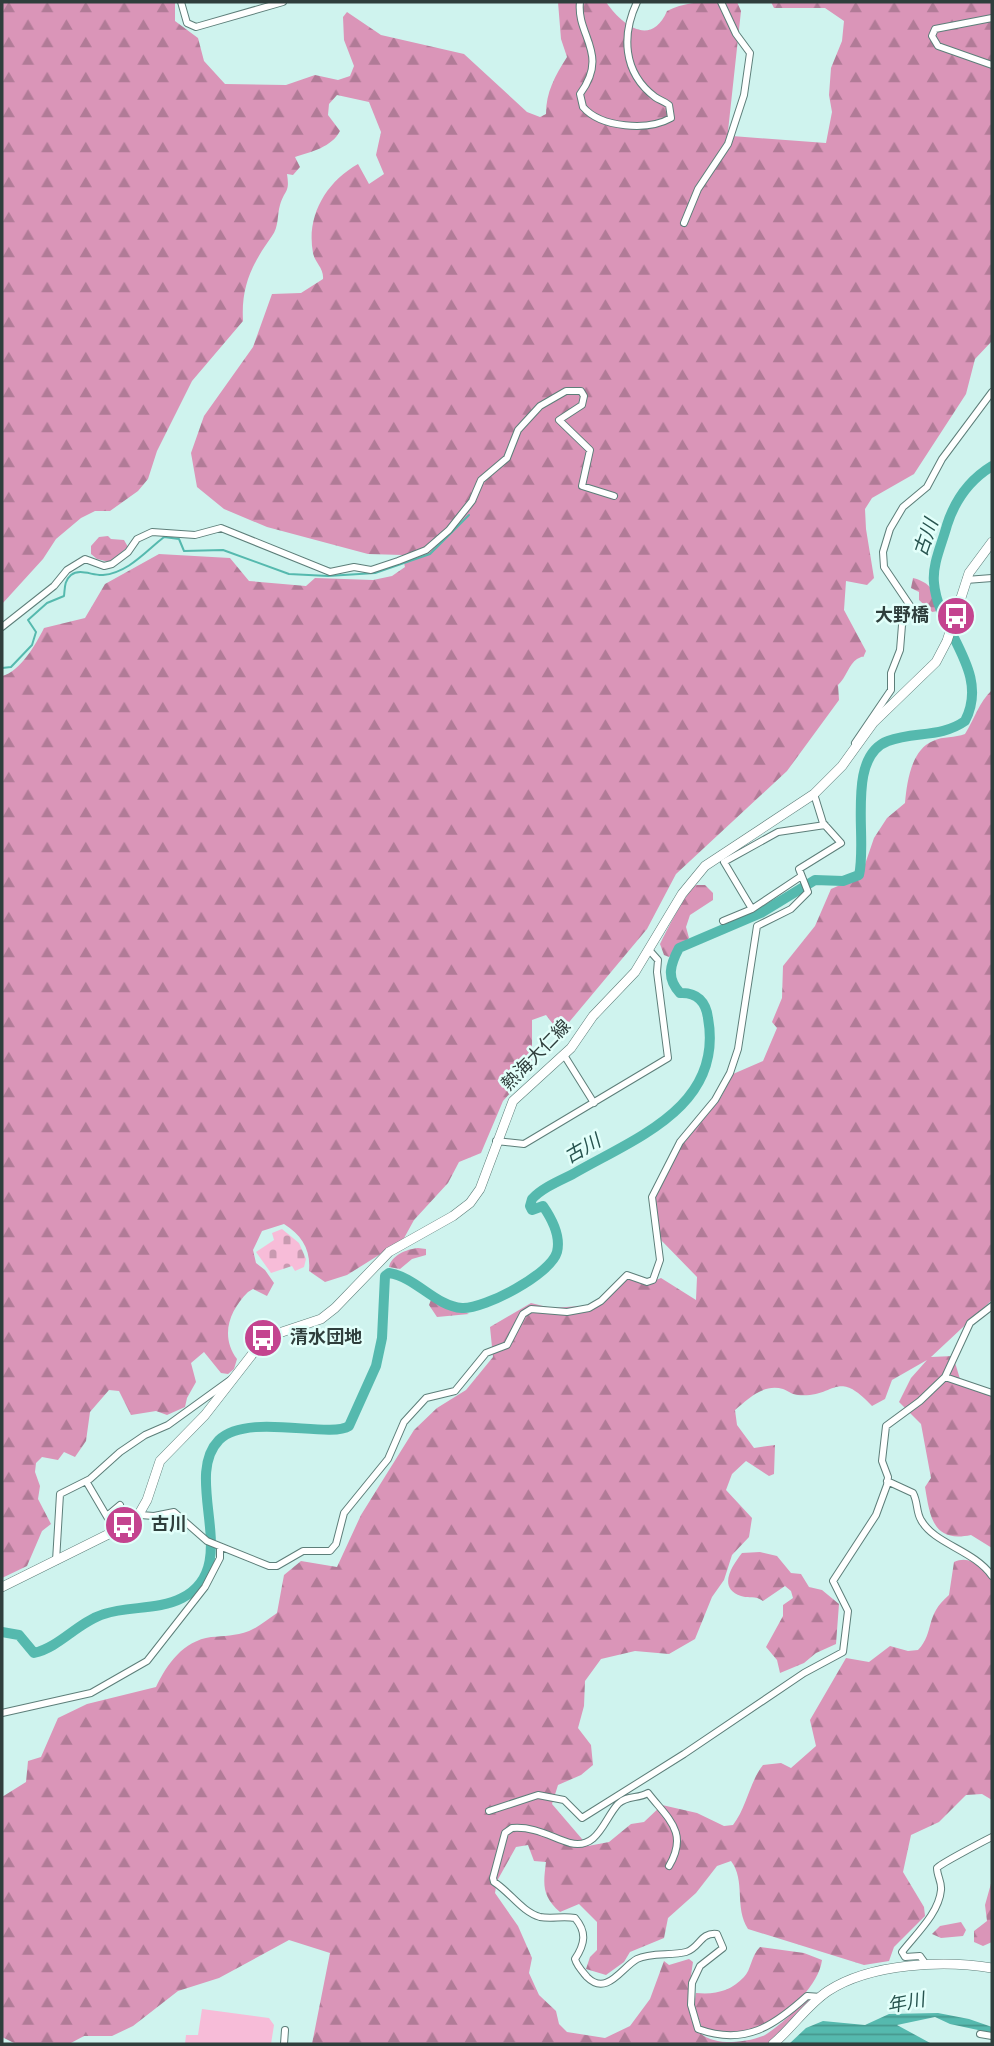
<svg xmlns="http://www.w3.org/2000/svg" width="994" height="2046" font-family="Overpass,'Noto Sans JP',sans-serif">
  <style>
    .forest { fill: url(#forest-firs) }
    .cemetery { fill: url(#cemetery-stones) }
    .green { fill: #f7bcd8 }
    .water { fill: url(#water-rules) }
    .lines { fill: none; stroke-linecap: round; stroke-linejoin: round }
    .stream { stroke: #55b9ae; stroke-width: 2 }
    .river { stroke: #55b9ae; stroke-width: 10 }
    .street-casing { stroke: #5d7e79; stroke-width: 8 }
    .primary-casing { stroke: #5d7e79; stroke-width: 10 }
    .street { stroke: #fff; stroke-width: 6 }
    .primary { stroke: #fff; stroke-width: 9 }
    .labels { text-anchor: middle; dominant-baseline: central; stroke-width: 5; stroke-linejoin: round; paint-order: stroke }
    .poi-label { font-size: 18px; font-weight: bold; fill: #2f3e3c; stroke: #e2fffa; text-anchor: start }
    .street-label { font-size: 18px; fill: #2f3e3c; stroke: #e2fffa }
    .water-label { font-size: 19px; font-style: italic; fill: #27544f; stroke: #e2fffa }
  </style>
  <defs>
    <pattern id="forest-firs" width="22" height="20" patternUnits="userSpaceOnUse" patternTransform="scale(1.75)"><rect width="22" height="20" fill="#da95b8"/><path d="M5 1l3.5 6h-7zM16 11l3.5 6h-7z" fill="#b17b97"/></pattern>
    <pattern id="cemetery-stones" width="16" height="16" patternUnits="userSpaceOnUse" patternTransform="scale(1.75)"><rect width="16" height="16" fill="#f7bcd8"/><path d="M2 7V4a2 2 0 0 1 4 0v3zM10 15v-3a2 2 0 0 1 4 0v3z" fill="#c89ab0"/></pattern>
    <pattern id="water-rules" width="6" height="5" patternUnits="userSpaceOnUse" patternTransform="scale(1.75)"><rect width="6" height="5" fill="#55b9ae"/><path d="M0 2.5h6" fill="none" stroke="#47988f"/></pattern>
  </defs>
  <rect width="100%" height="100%" fill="#cff3ee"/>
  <path class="forest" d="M2 2H175V21L198 38 204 61 225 84 286 85 315 75 338 80 350 76 354 66 344 40 343 17 347 12 381 35 464 54 527 112 540 117 546 114C546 92 555 76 567 57L561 39 558 2H606C622 25 651 48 667 11 689 0 712 2 737 2L741 11 728 131 732 136 826 143 832 112 829 95 831 68 842 41 844 21 825 8H774L771 2H992V341L975 359 966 394 914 474 872 498 865 509 866 529 874 578 867 585 846 581 844 610 866 651C861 662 867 653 857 659 849 664 846 678 838 685L839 700 787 771 676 874 647 929 560 1033 546 1015 532 1020V1069L503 1101 481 1153 459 1162 448 1183 414 1220 403 1240 347 1275 325 1282 309 1271C311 1250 302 1235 284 1224L262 1231 253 1250 256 1263 265 1270 274 1283 267 1296 253 1289 248 1292C229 1311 220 1336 237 1359L234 1369 228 1374 221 1373 204 1352 191 1363 196 1382 187 1398 185 1407 167 1415 156 1411 131 1415 119 1391 109 1390 90 1412 86 1441 75 1457 64 1452 58 1460 42 1457 36 1463 35 1472 40 1486 38 1499 51 1524 42 1531 27 1566 2 1578V676C20 672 36 644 44 628L85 618 105 584 159 554 230 558 249 581 306 586 315 578 373 580 392 576 405 567 402 555 368 554 267 527 224 509 197 487 191 453 204 416 253 347 272 294 301 293 323 279C324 268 315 263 313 253 306 216 326 182 358 164L369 184 384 174 376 155 381 132 369 102 337 95 329 104 328 115 340 131C332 147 311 152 295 157L300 167 293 175 287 174C290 193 285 189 280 205 277 215 279 227 272 236 252 264 241 286 243 321L192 381 157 451 148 479 138 491 110 511H95L81 518 56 539 43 559 2 604Z
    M108 536 111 539 124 540 128 547 109 562 97 559 91 554V546L99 537Z
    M913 578C930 582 939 594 938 611L932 612 919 600V592L911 588Z
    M992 690V1300L931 1357 953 1356 960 1379 992 1397V1548L971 1535C933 1543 930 1517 925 1487L931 1478 921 1424 899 1402 911 1378 927 1360 892 1380 885 1399 872 1406C836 1367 836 1398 798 1395 793 1395 788 1391 783 1389 764 1383 748 1399 735 1410L737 1425 754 1448 775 1445 774 1474 769 1476 746 1461 732 1474 726 1490 752 1518 749 1537 732 1555 724 1580 712 1597 695 1639 669 1654 635 1651 601 1659 585 1681 584 1706 578 1728 591 1745 593 1765 581 1775 558 1785 552 1804 588 1846 609 1842 631 1824 644 1822 662 1805 697 1813 724 1826 733 1825C747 1807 749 1783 763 1765L781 1763 791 1768 816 1746 810 1720 846 1658 869 1662 890 1646 908 1651 918 1650C935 1632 924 1616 949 1595L954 1562C971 1554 983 1569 992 1581V1800L982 1794 966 1795 939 1822 911 1835 903 1872 924 1907 925 1916 894 1947 889 1961 864 1965 748 1929C734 1907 746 1881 731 1861L717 1866 696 1893 668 1918 664 1938 630 1952 624 1962 606 1975 586 1969 590 1957 597 1950V1922L579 1904 560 1912C542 1896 543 1885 546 1862L534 1861 528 1845 516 1847 497 1881 495 1893 518 1926 532 1958 529 1973 539 1995 556 2011 559 2024 567 2032 605 2038 630 2026 650 1999 664 1961 669 1965 689 1959 693 1962C688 1997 679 2040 727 2042 739 2042 754 2040 765 2035 780 2026 794 2011 807 1999L811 2002 768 2044H312L330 1953 289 1940 219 1978 178 1991 133 2026 112 2036H84L69 2044H16L2 2037V1797L26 1782 28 1761 41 1757 58 1718 87 1704 156 1687C167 1664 183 1641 211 1637 224 1636 235 1636 249 1631 259 1627 268 1619 277 1613L284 1575 301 1561 337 1567 361 1515 414 1430 437 1408 466 1390 493 1357 490 1327 531 1303 551 1308 596 1305 626 1277 648 1283 661 1278 696 1300 697 1277 659 1238 653 1200 679 1146 721 1097 733 1074 763 1061 777 1028 772 1022 782 998 783 966 815 926 831 889 861 876 874 838 887 818 905 803C907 782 911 750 933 741 943 736 955 738 965 734 975 718 979 702 992 690Z
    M696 885H705L713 893V900L690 915 686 927 689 938 669 957 664 955 660 944C667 930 684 895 696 885Z
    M418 1248 426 1249V1255L412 1259 400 1269 389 1267C391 1256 406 1249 418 1248Z
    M432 1297 469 1314 437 1317 429 1305Z
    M760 1552 777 1556 791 1573 801 1574 809 1587 822 1590 839 1604 836 1644 816 1653 804 1663 780 1673 777 1660 766 1647 783 1616V1605L793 1598 791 1591 785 1586 763 1601C755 1595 749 1599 741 1596 717 1588 732 1566 742 1553Z
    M992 1880V1942L983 1946 974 1942V1931L987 1921 985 1905Z
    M961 1922 966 1930 963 1936 941 1938 932 1934 940 1926Z
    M760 1947 804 1953 822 1960C818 1992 767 2035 735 2035 725 2035 712 2030 702 2028L694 2005 696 1993C715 1995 731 1991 744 1977 751 1970 751 1956 760 1947Z"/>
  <path class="cemetery" d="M282 1229 299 1243 306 1259 304 1267 295 1271 292 1266 271 1273 256 1252 274 1240 272 1233Z"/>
  <path class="green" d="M202 2009 269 2018 274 2025 271 2044H185L186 2035H198Z"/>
  <path class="water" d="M938 2013 969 2019 992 2027V2033L950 2024 935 2017 897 2025 932 2044H789L806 2028 823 2021 865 2025 889 2014Z"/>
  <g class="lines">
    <path class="stream" d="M2 668 11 667 32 645 36 632 28 620 47 603 64 596C65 588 64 581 71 575 80 568 93 576 103 575 128 573 146 551 164 537L179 539 184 551 223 550 289 574 328 576 375 573 430 554 469 515"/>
    <path class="river" d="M2 1632 19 1635 34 1653C60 1647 78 1622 104 1614 128 1606 159 1610 182 1598 244 1567 181 1479 219 1440 248 1412 329 1439 349 1426L376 1366 382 1338 385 1276 389 1273C416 1277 435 1306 462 1308 485 1309 551 1274 557 1252 561 1236 552 1219 543 1206L532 1210 530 1206 532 1199C542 1188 559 1181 573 1174 635 1138 724 1107 708 1018 706 1002 697 992 680 993 666 978 670 965 679 948L761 913 815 880 843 881 859 875C868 840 845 757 888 741 914 731 941 738 965 721 991 671 938 631 934 583 932 564 942 544 947 525 955 500 969 480 992 466"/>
    <defs>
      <path id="street" d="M181 2 187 23 196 27 283 2
        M580 2C576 36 610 53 580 94L583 107C601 128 648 131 671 118L669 105C664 101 659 100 655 97 622 72 622 34 637 2
        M992 18 935 29 932 36 938 46 992 65
        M684 223 698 189 728 144 744 95 750 53 736 34 721 2
        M966 580 992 578
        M2 627 54 586 67 570 85 559 104 566 112 564 128 552 137 539 152 532 195 535 221 528 330 572 354 567 371 570 398 561 426 550 449 530 472 501 481 480 507 458 518 430 540 406 566 391H581L584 396 582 405 559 420 590 450 582 486 614 496
        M855 743 891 690V673L900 650 902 625 911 607 884 567 883 552 890 529 903 507 927 487 942 459 992 392
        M800 877 752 909 724 862 778 832 825 825
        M723 921 752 909
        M564 1055 594 1103
        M496 1141 524 1144 668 1058 657 972 658 960 650 951
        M945 1377 992 1393
        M86 1481 116 1532
        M887 1481 913 1493C918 1502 916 1512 921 1520 934 1544 974 1550 992 1576
        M108 1515 120 1505
        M140 1515 154 1516 174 1512 207 1541 269 1566H277L303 1551H330L336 1544 344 1513 388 1459 404 1422 426 1398 455 1391 486 1353 507 1345 523 1314 531 1309 567 1312 589 1308 601 1301 627 1275 647 1282 653 1280 660 1260 652 1197 680 1142 715 1100 730 1073 738 1049 757 926 791 909 808 892 799 869 841 843 823 823 814 794
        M56 1561 60 1494 90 1479 120 1452 145 1435 168 1425 233 1378
        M2 1713 91 1693 147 1661 205 1587 220 1558V1547
        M489 1811 538 1795 564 1800 582 1818 684 1754 804 1673 843 1652 848 1611 833 1581 876 1515 887 1485 888 1477 882 1461 886 1426 920 1401 945 1377 970 1323 992 1306
        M669 1866C689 1832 668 1819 648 1793 638 1799 627 1795 618 1804 604 1819 598 1850 570 1843 551 1837 534 1826 512 1828L505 1833 493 1878 494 1882C510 1892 522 1912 540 1917 551 1919 563 1916 575 1918 587 1932 585 1944 575 1959 577 1966 582 1971 587 1977 607 1997 622 1967 637 1959 651 1952 671 1956 686 1952 700 1948 700 1932 717 1934L723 1948 700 1966 692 1983 691 2005 698 2029C745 2046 774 2026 807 1996L821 1997
        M925 1963 920 1956 905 1957 902 1952C916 1934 939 1913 941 1890 942 1882 937 1876 937 1868 940 1864 984 1841 992 1837
        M980 2034 992 2036
        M284 2044 285 2030"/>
      <path id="primary" d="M2 1587 135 1521 147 1500 160 1461 205 1415 261 1343 270 1336 321 1319 335 1308 389 1252 453 1216 470 1203 480 1189 513 1101 571 1048 593 1016 635 972 682 894 705 866 814 794 842 766 873 723 936 662 947 641 969 573 992 542
        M773 2044C792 2028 807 2005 828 1991 871 1963 944 1960 992 1968"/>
    </defs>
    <use href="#street" class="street-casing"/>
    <use href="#primary" class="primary-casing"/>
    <use href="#street" class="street"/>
    <use href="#primary" class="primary"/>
  </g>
  <defs>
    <symbol id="bus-disc" viewBox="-11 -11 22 22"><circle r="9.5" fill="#c4448f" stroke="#e2fffa"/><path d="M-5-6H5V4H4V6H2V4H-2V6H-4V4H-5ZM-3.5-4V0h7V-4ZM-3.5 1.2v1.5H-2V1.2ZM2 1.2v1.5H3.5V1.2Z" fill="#fff"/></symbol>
  </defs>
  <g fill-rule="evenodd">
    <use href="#bus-disc" x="934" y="594" width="44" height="44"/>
    <use href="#bus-disc" x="241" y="1316" width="44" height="44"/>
    <use href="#bus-disc" x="102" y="1503" width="44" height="44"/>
  </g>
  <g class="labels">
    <g class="poi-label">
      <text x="929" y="616" text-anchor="end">大野橋</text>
      <text x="290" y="1338">清水団地</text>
      <text x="151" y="1525">古川</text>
    </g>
    <g class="street-label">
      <text transform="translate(537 1056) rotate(-46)">熱海大仁線</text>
    </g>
    <g class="water-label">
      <text transform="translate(927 538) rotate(-71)">古川</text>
      <text transform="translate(583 1150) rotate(-30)">古川</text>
      <text transform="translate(906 2004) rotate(-11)">年川</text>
    </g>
  </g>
  <rect width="994" height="2046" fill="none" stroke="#2f3e3c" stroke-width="7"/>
</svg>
